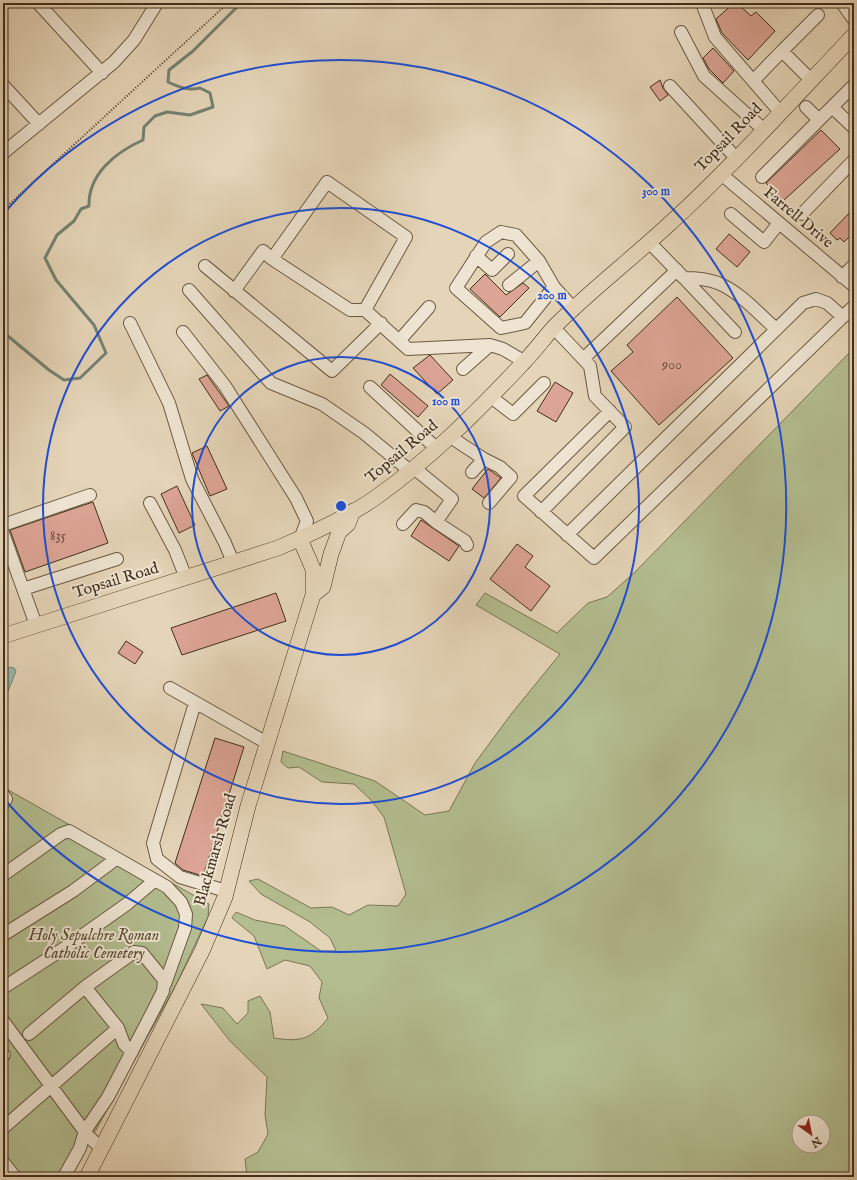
<svg xmlns="http://www.w3.org/2000/svg" width="857" height="1180" font-family="'IM FELL English',serif">
  <style>
    .green { fill: #b3bd90; stroke: #7a7655; fill-rule: evenodd }
    .water { fill: #96b9ac; stroke: #748272 }
    .lines { fill: none; stroke-linecap: round; stroke-linejoin: round }
    .stream { stroke: #748272; stroke-width: 3 }
    .building { fill: #dca494; stroke: #412f1a }
    .minor-casing { stroke: #6a5842; stroke-width: 14 }
    .major-casing { stroke: #412f1a; stroke-width: 16 }
    .path { stroke: #412f1a; stroke-width: 2; stroke-dasharray: 1 2; stroke-linecap: butt }
    .minor { stroke: #eee4d1; stroke-width: 12 }
    .major { stroke: #e5d5b8; stroke-width: 15 }
    .ring { fill: none; stroke: #1d4ed8; stroke-width: 2 }
    .labels { text-anchor: middle; dominant-baseline: central; stroke-width: 4; stroke-linejoin: round; paint-order: stroke }
    .number-label { font-size: 14px; fill: #684c38 }
    .street-label { font-size: 16px; fill: #412f1a; stroke: #eee4d1 }
    .park-label { font-size: 16px; font-style: italic; fill: #584b32; stroke: #eee4d1 }
    .centre { fill: #1d4ed8; stroke: #eee4d1; stroke-width: 2 }
    .ring-label { font-size: 12px; text-anchor: middle; font-weight: bold; fill: #1d4ed8; stroke: #eee4d1; stroke-width: 4; stroke-linejoin: round; paint-order: stroke }
  </style>
  <rect width="100%" height="100%" fill="#e5d5b8"/>
  <filter id="stains"><feTurbulence type="fractalNoise" baseFrequency=".005" numOctaves="4"/><feColorMatrix values="0 0 0 0 .2 0 0 0 0 .09 0 0 0 0 .02 0 0 0 .5 -.17"/></filter>
  <radialGradient id="worn" r=".72"><stop offset=".6" stop-color="#630" stop-opacity="0"/><stop offset="1" stop-color="#630" stop-opacity=".3"/></radialGradient>
  <path class="green" d="M854 348V1177H247L245 1159 258 1152 268 1134 265 1115 267 1077 230 1041 201 1004 223 1008 237 1024 248 1013V1001L260 996 270 1012 274 1038C300 1042 311 1040 328 1018L319 998 322 982 310 966 285 960 267 969 254 936 232 918 236 912 255 920 285 926 321 951H336L330 938 310 922 261 894 249 881 258 879 311 908 332 907 349 915 368 905 398 906 406 894 384 817 371 800 354 784 322 782 299 767 288 768 281 762 283 751 375 781 425 815 449 811 475 763 512 713 560 654 476 605 485 593 557 633 588 603 607 597 635 572ZM799 1122H823V1146H799Z
    M3 787 209 904 208 917 176 985 70 1177H3Z"/>
  <path class="water" d="M10 667 14 668 16 671 3 704V672Z"/>
  <g class="lines">
    <path class="stream" d="M3 332 49 370 64 380 80 378 106 353 94 325 56 280 45 258 57 235 74 221 81 209 89 206C88 174 116 152 143 140L144 127 155 116 167 112 190 115 213 107 210 93 200 88C188 91 179 87 168 82L169 70 193 51 241 3"/>
  </g>
  <path class="building" d="M734 3H737L751 16 756 12 775 31 748 60 722 33 716 19Z
    M713 48 734 71 723 83 709 69 703 58Z
    M660 80 663 88 668 95 660 101 650 87Z
    M821 130 840 149 783 201 766 183Z
    M854 208V232L844 242 840 238 837 240 830 233Z
    M729 234 750 252 737 267 716 249Z
    M485 274 506 295 523 283 529 288 500 317 470 289Z
    M677 297 733 358 659 425 611 371 633 352 627 345Z
    M430 355 453 380 437 394 413 368Z
    M390 374 428 406 418 417 381 385Z
    M207 375 229 406 220 411 199 379Z
    M555 382 573 393 556 422 537 411Z
    M207 446 227 489 210 496 192 453Z
    M488 469 501 478 484 498 472 489Z
    M177 486 195 525 179 533 161 494Z
    M93 502 108 543 25 572 10 530Z
    M421 520 459 546 449 561 411 536Z
    M517 544 533 556 525 567 550 586 531 611 490 579Z
    M276 593 286 621 182 655 171 628Z
    M126 641 143 652 135 664 118 653Z
    M215 738 244 747 203 876 183 870 175 863Z"/>
  <g class="lines">
    <defs>
      <path id="minor" d="M38 3 102 73
        M702 3 715 37 780 112
        M842 3 854 20
        M681 32 704 76 763 129
        M811 80 782 51 818 15
        M753 81 782 51
        M3 85 39 124
        M670 86 736 158
        M806 107 819 120
        M832 107 854 128
        M3 153 114 62 134 40 157 3
        M721 174 854 286
        M762 177 854 85
        M731 214 764 242 779 223
        M802 214 854 160
        M649 242 684 278C696 278 707 279 718 283 740 292 759 314 776 329
        M476 256 492 270 508 254
        M205 266 332 371 381 323
        M842 277 854 265
        M684 278 735 332
        M509 285 539 261
        M554 287 525 323 501 328 456 288 486 242 501 232 516 235 539 261 554 287 574 309
        M189 290 271 383 322 404 364 433 410 471
        M234 291 263 251 272 259
        M365 310H350L272 259 327 182 406 237 365 310 408 349 490 345
        M130 323 169 403 192 479 225 543 233 562
        M183 332 225 386 296 498 307 521 300 539
        M399 341 429 307
        M584 358 677 270
        M463 369 490 345 503 349 525 362
        M370 387 436 448
        M491 397 513 414 544 383
        M610 411 524 496 594 558 854 306
        M449 436 484 459 472 472
        M484 459 500 467 511 477 489 503
        M414 468 452 499 436 522 465 541 467 545
        M150 503 175 550 186 578
        M541 512 625 427 595 396 590 366 554 328
        M403 524 416 510 424 512 436 522
        M3 525 90 495
        M3 533 36 625
        M567 535 803 303 816 299 827 303 843 317
        M23 589 117 559
        M170 688 267 743
        M195 703 153 843 157 859 180 877 226 891
        M3 794 6 799 3 804
        M3 875 61 834 69 831 167 887 181 902 186 914 185 928 165 984
        M3 935 73 891 116 859
        M85 987 118 1028 124 1044 132 1052
        M3 988 66 947 127 904 154 881
        M3 1021 88 1136 100 1147
        M29 1034 85 987 134 952 142 953 164 980 163 991 153 1011 108 1097 85 1131 80 1148 64 1177
        M3 1056 4 1055
        M3 1128 118 1028
        M3 1162 15 1177"/>
      <path id="major" d="M313 595 323 587 331 554 339 532 348 524 353 511
        M3 636 278 548C311 534 346 518 375 498 429 460 477 412 522 364 534 352 544 338 555 326 590 291 629 261 666 227 732 167 792 100 854 35
        M87 1177 202 951 225 897 248 806 313 595V569L300 539"/>
    </defs>
    <use href="#minor" class="minor-casing"/>
    <use href="#major" class="major-casing"/>
    <path class="path" d="M3 210 228 3"/>
    <use href="#minor" class="minor"/>
    <use href="#major" class="major"/>
  </g>
  <g class="ring">
    <circle cx="341" cy="506" r="149"/>
    <circle cx="341" cy="506" r="298"/>
    <path d="M4 213A446 446 0 1 1 4 799"/>
  </g>
  <g class="labels">
    <g class="number-label">
      <text x="672" y="365">900</text>
      <text x="58" y="536">835</text>
    </g>
    <g class="street-label">
      <text transform="translate(729 138) rotate(-46)">Topsail Road</text>
      <text transform="translate(798 218) rotate(40)">Farrell Drive</text>
      <text transform="translate(402 452) rotate(-40)">Topsail Road</text>
      <text transform="translate(116 581) rotate(-17)">Topsail Road</text>
      <text transform="translate(216 850) rotate(-74)">Blackmarsh Road</text>
    </g>
    <g class="park-label">
      <text x="94" y="936">Holy Sepulchre Roman<tspan x="94" dy="18">Catholic Cemetery</tspan></text>
    </g>
  </g>
  <circle cx="341" cy="506" r="6" class="centre"/>
  <g class="ring-label">
    <text x="656" y="195">300 m</text>
    <text x="552" y="299">200 m</text>
    <text x="446" y="405">100 m</text>
  </g>
  <rect width="857" height="1180" fill="none" stroke="#e5d5b8" stroke-width="16"/>
  <rect x="4" y="4" width="849" height="1172" fill="none" stroke="#412f1a" stroke-width="2"/>
  <rect x="8" y="8" width="841" height="1164" fill="none" stroke="#412f1a"/>
  <g transform="translate(811 1134) rotate(147)"><circle r="19" fill="#eee4d1" stroke="#a99c88"/>
  <path d="M0-3L7 15L0 10L-7 15Z" fill="#8f2418"/>
  <text y="-6" font-size="11" font-weight="bold" text-anchor="middle" fill="#412f1a">N</text>
  </g>
  <rect width="100%" height="100%" filter="url(#stains)"/>
  <rect width="100%" height="100%" fill="url(#worn)"/>
</svg>
